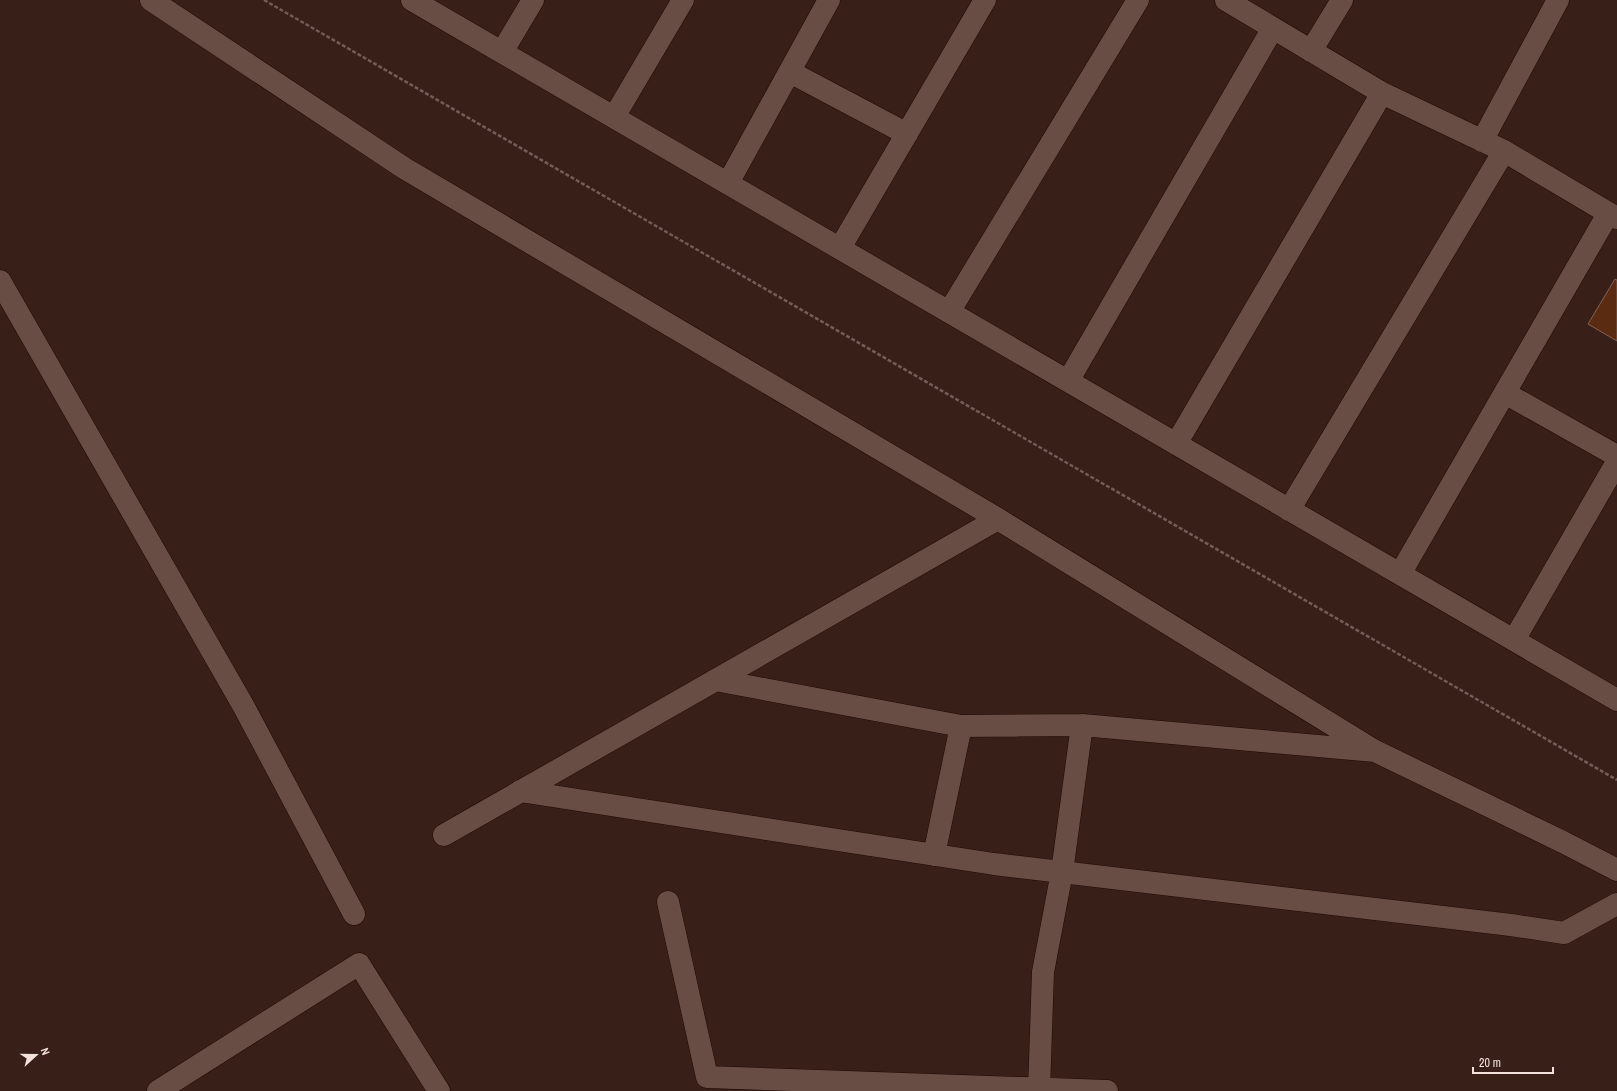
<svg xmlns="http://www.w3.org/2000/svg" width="1617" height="1091" font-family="'Archivo Narrow',sans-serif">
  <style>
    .building { fill: #5a2b11; stroke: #7f6457 }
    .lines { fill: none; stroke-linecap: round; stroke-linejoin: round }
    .minor-casing { stroke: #1e0903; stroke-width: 23 }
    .path { stroke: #735d56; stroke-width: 2.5; stroke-dasharray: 4 2; stroke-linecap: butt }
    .minor { stroke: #684d44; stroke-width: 22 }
  </style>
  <rect width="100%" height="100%" fill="#382018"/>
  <path class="building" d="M1615 279 1617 280V341L1588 324Z"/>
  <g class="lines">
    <defs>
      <path id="minor" d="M151 0 404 168 998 519 1375 751
        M412 0 1617 700
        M1226 0 1382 93 1504 151 1617 218
        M1311 51 1342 0
        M502 52 533 0
        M790 72 907 134
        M614 117 683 0
        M1482 141 1558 0
        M728 183 829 0
        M840 248 985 0
        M0 281 244 707 354 914
        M949 312 1138 0
        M1068 381 1273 28
        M1505 393 1617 456
        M1176 444 1382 93
        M1289 510 1504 151
        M1400 574 1608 214
        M1514 640 1617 462
        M715 680 961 726 1082 725 1375 751 1563 842 1617 870
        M520 791 994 864 1511 925 1564 933 1617 904
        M444 835 998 519
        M934 855 961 726
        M668 902 707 1077 1107 1091
        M158 1091 359 964 439 1091
        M1039 1091 1043 972 1062 872 1082 725"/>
    </defs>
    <use href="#minor" class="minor-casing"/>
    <path class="path" d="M264 0 1617 780"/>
    <use href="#minor" class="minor"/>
  </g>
  <g transform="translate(36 1055) rotate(69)" stroke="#382018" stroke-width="3" paint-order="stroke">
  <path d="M0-3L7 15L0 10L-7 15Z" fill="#f3e2dc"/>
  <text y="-6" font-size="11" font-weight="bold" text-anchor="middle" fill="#f3e2dc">N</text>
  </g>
  <path d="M1473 1067v6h80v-6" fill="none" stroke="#f3e2dc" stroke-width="2"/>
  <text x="1479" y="1067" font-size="12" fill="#f3e2dc" stroke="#382018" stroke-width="3" paint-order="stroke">20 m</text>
</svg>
